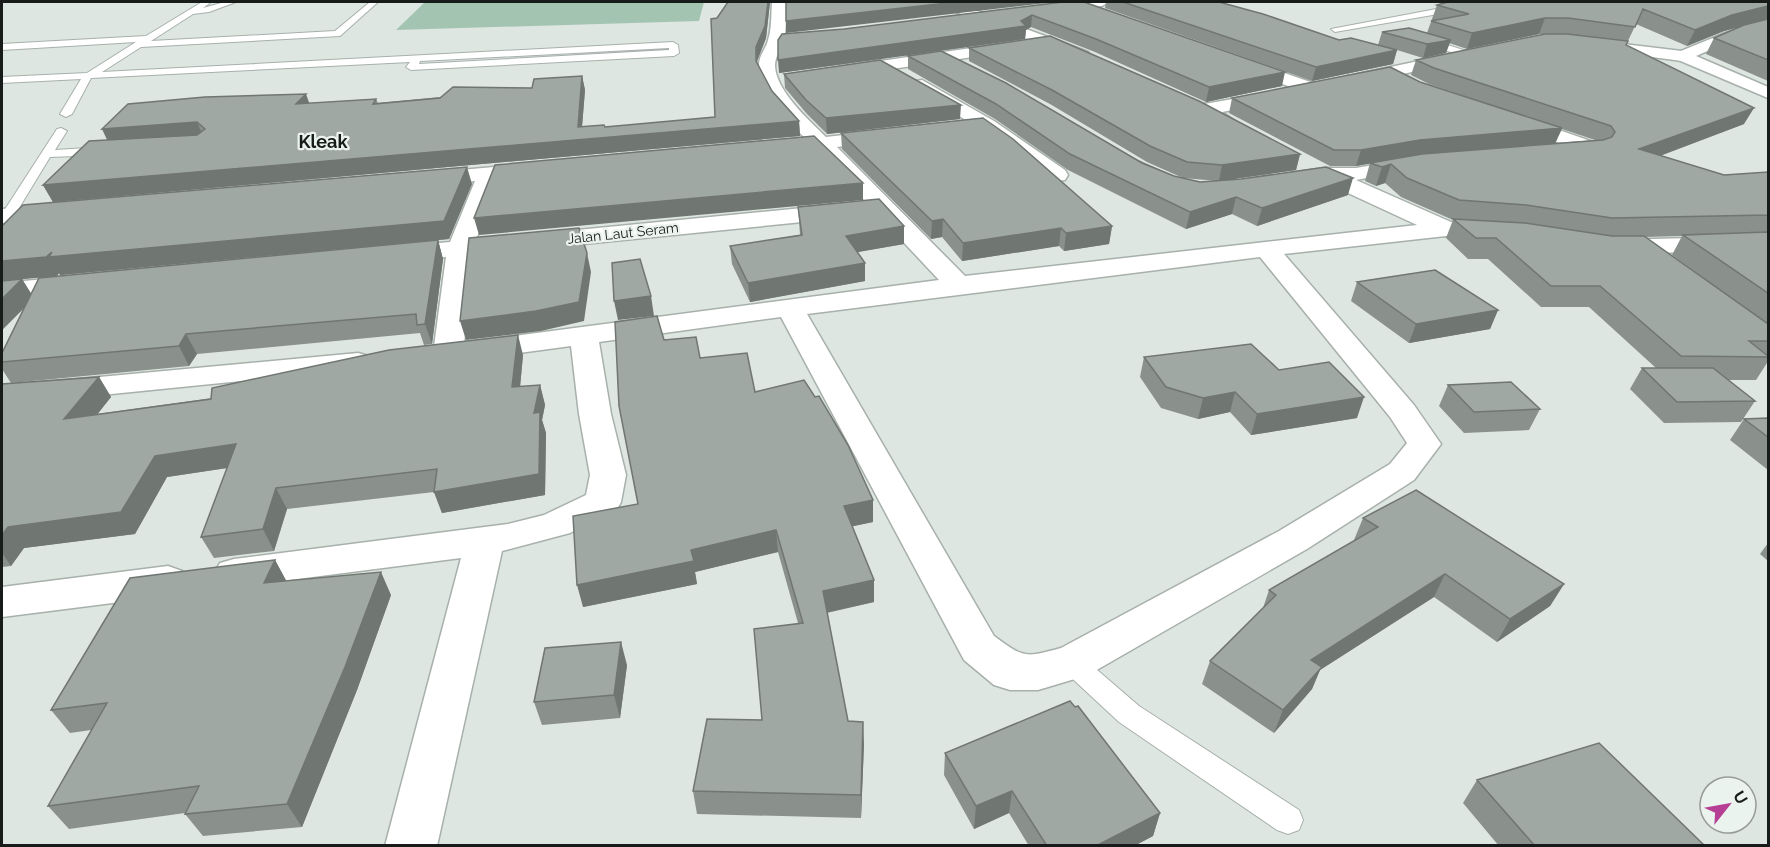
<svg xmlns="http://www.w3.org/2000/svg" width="1770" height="847" font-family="Raleway,sans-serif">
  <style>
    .green { fill: #a4c4b2 }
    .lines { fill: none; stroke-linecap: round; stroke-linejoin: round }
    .service-casing { stroke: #a8b0ab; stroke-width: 2 }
    .minor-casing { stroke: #a8b0ab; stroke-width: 3 }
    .secondary-casing { stroke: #a8b0ab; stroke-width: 3 }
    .service { fill: #fff; fill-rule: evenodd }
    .minor { fill: #fff; fill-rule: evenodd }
    .secondary { fill: #fff; fill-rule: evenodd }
    .wall { fill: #8a908c; fill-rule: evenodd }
    .shaded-wall { fill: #707672 }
    .building { fill: #a0a8a3; stroke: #707672; stroke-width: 1.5 }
    .labels { text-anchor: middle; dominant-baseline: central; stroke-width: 4.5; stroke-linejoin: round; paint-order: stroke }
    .far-street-label { font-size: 14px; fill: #171b19; stroke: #eaf3ee }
    .far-district-label { font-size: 18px; font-weight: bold; fill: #171b19; stroke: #eaf3ee }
  </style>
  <rect width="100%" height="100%" fill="#dde6e1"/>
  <path class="green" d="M425 2H704L699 21 396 30Z"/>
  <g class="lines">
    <defs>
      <path id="service" d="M202 2H211L203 8 225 2H236L209 12 193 14 151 41 335 31 370 2H378L340 36 141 47 102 72 673 42 678 45 679 53 674 56 411 70 406 67 410 62 91 78 72 114 66 117 60 114 81 79 2 83V77L87 73 136 42 2 50V44L146 36ZM669 48V50L419 64 420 61Z
        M1507 2 1335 32 1331 29 1468 3Z
        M1422 37 1473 53 1475 55 1470 58 1419 42V38Z
        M61 128 67 131 55 150 103 147 109 151 103 155 50 157 13 218H3L2 214 57 129Z
        M1072 653 1081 656 1139 706 1299 810 1303 820 1299 830 1288 834 1277 830 1119 722 1063 670 1059 663 1063 656Z"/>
      <path id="minor" d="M772 2H786C785 14 787 28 784 40 782 49 775 55 775 66 776 91 809 120 826 137L887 130 894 132 897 136 894 140 837 147 965 276 1417 225 1322 181 1298 185 1290 183 1287 178 1290 173 1325 168H1356L1413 158 1420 160 1424 164 1420 168 1356 180 1451 222 1502 227 1505 232 1502 237 1493 239 1446 236 1284 254 1414 405 1441 444 1414 480 1307 549 1088 675 1038 690H1010L994 685 964 660 781 317 599 342 611 414 626 475 621 502 616 511 570 533 502 551 437 846H385L461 558 234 587 220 583 214 573 220 563 234 559 508 524 544 515 586 495 590 475 579 414 571 346 475 359 463 354 459 360 448 363 437 360 433 354 446 257 395 263 386 260 382 255 386 250 395 247 450 242 475 181 425 186 417 184 414 179 417 174 538 163 546 164 549 169 546 174 498 179 476 240 843 204 851 206 855 211 851 216 843 218 472 255 464 345 475 341 939 280 817 150 777 154 770 152 767 148 770 144 806 139C789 122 758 90 759 65 759 55 766 49 768 40 772 28 771 14 772 2ZM1260 257 1390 417 1407 443 1390 464 1279 531 1061 648C1024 658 1024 658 994 636L807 314Z
        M936 2H954L1088 52 1090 55 1082 60 1076 58 938 5Z
        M1071 2H1109L1102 6 1043 13 1036 9 1043 5Z
        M1598 41 1682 51 1690 56 1682 61 1592 49 1590 46 1592 43Z
        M1014 42 1020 44 1022 47 1020 50 845 76 839 75 837 71 839 67 845 66Z
        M1456 53 1464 58 1462 61 1353 85 1347 84 1344 80 1347 76 1353 75Z
        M1247 60 1319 85 1322 89 1319 93H1307L1241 69 1239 65Z
        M922 80 994 121 1065 170 1068 175 1065 180 1057 181 1049 180 980 129 916 89 913 85 916 81Z
        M1274 92 1280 93 1283 97 1280 101 1222 112 1243 127 1240 131C1226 135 1203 121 1195 110L1197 106 1204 104Z
        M1516 115 1602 145 1605 149 1602 153C1590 156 1574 160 1562 156L1559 152 1562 148 1568 146 1509 125 1506 121 1509 117Z
        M56 204 64 206 68 211 64 216 2 223V209Z
        M1768 236V250L1615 254 1606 252 1603 247 1606 242 1615 240Z
        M78 276 87 278 91 284 87 290 2 299V283Z
        M358 353 369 356 373 362 369 368 2 405V386Z
        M168 566 182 571 188 581 182 591 168 596 2 617V587Z"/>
      <path id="secondary" d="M1768 21V30L1735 39 1696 56 1768 87V98L1676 59 1674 56 1676 53 1725 33Z"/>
    </defs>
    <use href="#service" class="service-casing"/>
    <use href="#minor" class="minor-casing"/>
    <use href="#secondary" class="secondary-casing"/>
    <use href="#service" class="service"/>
    <use href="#minor" class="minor"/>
    <use href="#secondary" class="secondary"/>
  </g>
  <path class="wall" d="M728 2H770L766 38 757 62 772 91 799 121 800 136 53 202 43 185 107 140 128 104 309 103 376 99 378 103 532 88 582 76 585 90 582 127H605L715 117 717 18Z
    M1063 2 1282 86 1206 102 1095 52 1031 27 1026 30 1025 39 779 73 844 29Z
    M1106 2H1219L1339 40 1378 45 1382 32 1427 33 1437 5 1768 2V81L1706 54 1714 38 1741 27 1724 31 1687 46 1636 24 1626 45 1744 124 1660 156 1724 175 1768 172V363H1767L1756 380H1728L1755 401 1741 422 1664 423 1630 389 1642 368H1656L1589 307H1541L1488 259H1468L1446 238 1453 220 1401 197 1385 183 1376 186 1365 181 1370 163 1356 166H1330L1229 113 1232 98 1420 82 1491 105 1429 84 1411 75 1416 60 1562 34H1539L1467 49 1449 43 1446 53 1423 58 1397 50 1393 64 1312 81 1105 8ZM1562 129 1595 140 1555 143ZM1682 236 1672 255 1723 292 1645 237Z
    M969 48 1300 154 1296 170 1220 181 1348 195 1257 226 1232 214 1186 229 1068 170 995 119 908 69V56L1174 176 1200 182 1218 181 1183 178 1147 162 1050 104 969 61Z
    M784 74 960 119 827 134 807 114 785 88Z
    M841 133 1112 226 1109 244 1064 251 1059 246 962 261 942 237 931 239 842 149Z
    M472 184 449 239 60 275 59 273 57 276 5 280 22 279 31 294 438 240 443 259 432 344 424 345 420 333 197 354 189 366 11 383 2 369V353L24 308 2 330V226Z
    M798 207 904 244 857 252 865 281 750 302 732 264 730 246 800 235Z
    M1357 282 1498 310 1490 329 1409 343 1351 301Z
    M664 340 700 358 755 392 873 500V522L852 526 874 580V602L827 613 848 721 864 744 861 818 697 814 693 791 762 720 798 623 778 552 695 572 697 584 583 607 638 504Z
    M523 355 520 387 540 385 545 405 542 420 546 433 545 495 442 513 434 492 287 509 274 551 214 558 201 537 227 468 167 477 135 534 24 548 11 566 2 567V384L99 377 111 397 97 414Z
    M1144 357 1279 370 1357 418 1251 435 1230 412 1198 419 1161 408 1140 377Z
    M1448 385 1540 409 1529 430 1464 433 1439 406Z
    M1768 418V470L1730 440 1744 419Z
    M1363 518 1564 584 1550 606 1497 642 1434 597 1320 670 1312 689 1274 733 1202 684 1210 661 1263 608 1269 590 1355 540H1354Z
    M1768 543V561L1760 554Z
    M275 560 286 581 391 595 357 690 302 827 203 836 185 814V813L69 829 48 806 91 730 70 733 51 710Z
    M627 665 620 718 542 725 534 702Z
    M945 753 1160 813 1153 836 1134 846H1029L1009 813 974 829 944 775Z
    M1477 780 1705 846H1499L1463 803Z"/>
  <path class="shaded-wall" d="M768 2H770L766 38 757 61 758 75 756 47Z
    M956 2H1055L786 33V21Z
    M1768 6V19L1724 31 1687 46 1695 30 1732 15Z
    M1032 15 1031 27 1026 30 1025 39 779 73 778 60 1021 21Z
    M1545 18 1539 34 1467 49 1472 33Z
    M1451 40 1446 53 1423 58 1427 44Z
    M1397 50 1393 64 1312 81 1316 67Z
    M1285 72 1282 86 1206 102 1209 87Z
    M582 76 585 90 581 139 799 121 800 136 53 202 43 185 578 127Z
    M306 94 311 108 296 104Z
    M961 105 960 119 827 134 826 118Z
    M1754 108 1744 124 1630 167 1639 149Z
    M197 122 204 138 109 144 102 129Z
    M1562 128 1555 144 1415 156 1356 166 1361 150 1420 140Z
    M1300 154 1296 170 1219 181 1222 165Z
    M1391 164 1385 183 1376 186 1382 167Z
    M467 167 472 184 449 239 60 275 59 273 57 276 2 281V261Z
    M1353 178 1348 195 1257 226 1262 208Z
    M863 183V200L479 235 474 218Z
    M1236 197 1232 214 1186 229 1190 212Z
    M943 219 942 237 931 239 932 221Z
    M904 226V244L847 254 846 236Z
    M1112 226 1109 244 1064 251 1066 233Z
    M1061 228 1059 246 962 261 963 243Z
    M438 240 443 259 432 344 425 324Z
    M587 253 591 272 584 321 541 331 466 340 460 321Z
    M865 263V281L750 302 748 283Z
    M22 279 34 298 2 330V299Z
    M651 296 654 316 618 320 614 301Z
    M1498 310 1490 329 1409 343 1416 324Z
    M186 334 197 354 189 366 179 346Z
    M518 335 523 355 518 408 512 387Z
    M99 377 111 397 78 439 64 419Z
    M540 385 545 405 542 420 546 433 545 495 442 513 434 492 534 413Z
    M1235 392 1230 412 1198 419 1203 398Z
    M1364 397 1357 418 1251 435 1257 414Z
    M236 444 247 465 167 477 135 534 24 548 11 566 2 553V535L8 527 155 456Z
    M276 488 287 509 274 551 263 529Z
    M873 500V522L845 528 844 506Z
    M776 530 778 552 695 572 697 584 583 607 577 585 691 550Z
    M275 560 287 582 264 583Z
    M381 572 391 595 357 690 302 827 287 804Z
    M1445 574 1434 597 1320 670 1312 689 1274 733 1283 710 1311 660Z
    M874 580V602L824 613 823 591Z
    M1564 584 1550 606 1497 642 1510 619Z
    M621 642 627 665 620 718 614 695Z
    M863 722 864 744 861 818V795Z
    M1012 791 1009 813 974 829 976 806Z
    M1160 813 1153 836 1134 846H1096Z"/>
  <path class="building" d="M728 2H768L765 26 756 47V61L772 91 799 121 43 185 89 141 197 135 205 129 197 122 102 129 128 104 205 97 306 94 296 104 376 99 373 104 440 98 453 87 532 88 534 79 582 76 578 127 604 125 605 127 715 117 711 19 717 18Z
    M786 2H956L786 21Z
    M1063 2H1084L1285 72 1209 87 1096 39 1032 15 1021 21 1026 26 778 60V40L782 34 844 29Z
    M1123 2H1219L1263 14 1339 40 1351 38 1397 50 1316 67Z
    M1448 2H1768V6L1732 15 1695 30 1643 9 1635 27 1568 18H1545L1472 33 1431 21 1469 14 1437 5Z
    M1768 19V60L1714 38 1744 25Z
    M1409 28 1451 40 1427 44 1382 32Z
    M1545 34H1567L1628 41 1626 45 1754 108 1639 149 1724 175 1768 172V215L1612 218 1526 205 1459 200 1407 178 1391 164 1382 167 1370 163 1422 154 1603 140 1612 137 1615 132 1611 126 1434 68 1416 60Z
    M1050 36 1199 101 1300 154 1222 165 1187 162 1150 146 1052 90 969 48Z
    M941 51 1006 83 1142 163 1174 176 1200 182 1241 179 1326 167 1353 178 1262 208 1236 197 1190 212 1070 154 996 104 908 56Z
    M880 60 961 105 826 118 806 100 784 74Z
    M1390 67 1420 82 1562 128 1420 140 1361 150H1334L1232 98Z
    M983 118 1013 139 1112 226 1066 233 1061 228 963 243 943 219 932 221 841 133Z
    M814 136 863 183 474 218 495 165Z
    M467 167 444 221 49 257 52 252 46 257 2 261V226L23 205Z
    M879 199 904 226 846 236 865 263 748 283 730 246 802 235 798 207Z
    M1453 219 1525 223 1612 236H1644L1768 324V341H1749L1768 356V357L1681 356 1600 286H1551L1496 238H1476Z
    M579 228 587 253 579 302 536 311 460 321 469 238Z
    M1768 232V293L1683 235Z
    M438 240 425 324 417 325 416 314 186 334 179 346 2 362V353L39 278Z
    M640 259 651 296 614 301 612 263Z
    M1435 270 1498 310 1416 324 1357 282Z
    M22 279 2 299V281Z
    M657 316 664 340 696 337 700 358 747 353 755 392 804 380 815 397 819 396 848 445 873 500 844 506 874 580 823 591 848 721 863 722 861 795 693 791 707 719 762 720 754 629 803 623 776 530 691 550 694 561 577 585 573 516 638 504 619 406 615 322Z
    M518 335 512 387 540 385 534 413 540 412 539 474 434 492 437 469 276 488 263 529 201 537 236 444 155 456 121 512 8 527 2 535V384L99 377 64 419 211 399 212 388 389 350Z
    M1251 344 1279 370 1329 362 1364 397 1257 414 1235 392 1203 398 1166 387 1144 357Z
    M1642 368H1713L1755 401 1677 402Z
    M1511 382 1540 409 1474 412 1448 385Z
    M1768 418V437L1744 419Z
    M1416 490 1564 584 1510 619 1445 574 1311 660 1322 667 1283 710 1210 661 1276 595 1269 590 1378 527 1363 518Z
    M275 560 264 583 381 572 345 667 287 804 185 814 199 786 48 806 107 703 51 710 130 578Z
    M621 642 614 695 534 702 545 648Z
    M1070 701 1075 707 1078 706 1160 813 1096 846H1047L1012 791 976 806 945 753Z
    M1599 743 1705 846H1535L1477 780Z"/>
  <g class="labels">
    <g class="far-street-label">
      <text transform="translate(623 233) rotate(-6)">Jalan Laut Seram</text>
    </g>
    <g class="far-district-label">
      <text x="323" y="141">Kleak</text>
    </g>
  </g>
  <rect width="1770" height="847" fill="none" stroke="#171b19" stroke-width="6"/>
  <g transform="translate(1728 805) rotate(59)"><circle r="28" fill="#eaf3ee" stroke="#969d99" stroke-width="1.5"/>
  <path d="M0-4.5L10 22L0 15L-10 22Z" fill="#b63f95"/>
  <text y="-9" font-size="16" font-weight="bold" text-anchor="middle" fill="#171b19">U</text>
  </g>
</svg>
